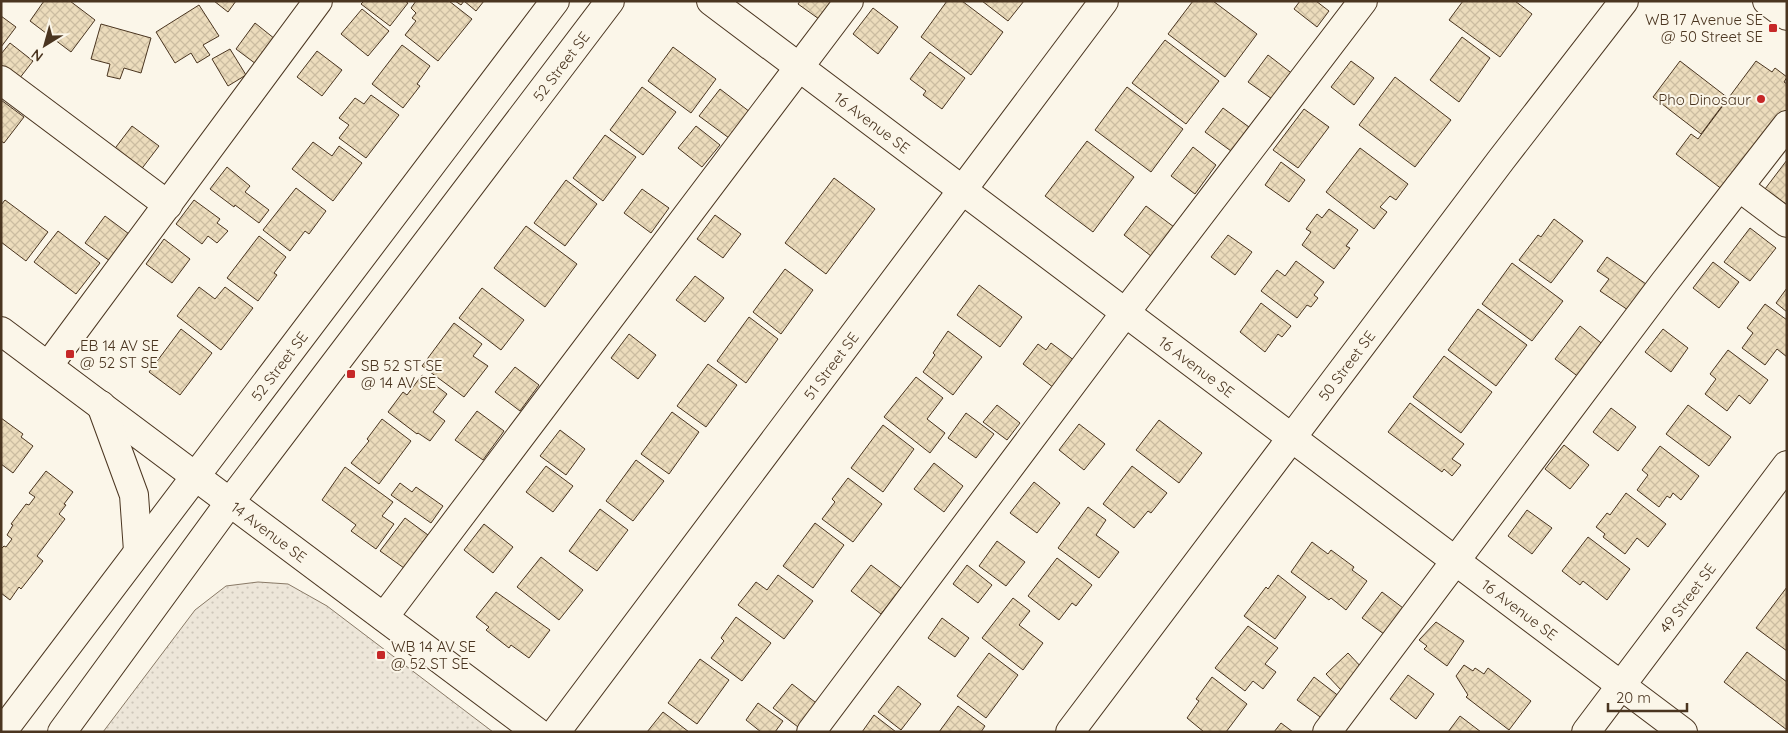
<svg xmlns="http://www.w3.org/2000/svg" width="1788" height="733" font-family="Quicksand,sans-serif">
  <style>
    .grass { fill: url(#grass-dots); stroke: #887966 }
    .building { fill: url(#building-cross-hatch); stroke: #4a3520 }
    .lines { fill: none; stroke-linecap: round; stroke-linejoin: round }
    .minor-casing { stroke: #4a3520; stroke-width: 30 }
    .major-casing { stroke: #4a3520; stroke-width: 30 }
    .minor { stroke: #fbf6e9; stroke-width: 28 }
    .major { stroke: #fbf6e9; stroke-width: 28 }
    .poi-dot { fill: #c62828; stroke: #fbf6e9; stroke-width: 2 }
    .labels { text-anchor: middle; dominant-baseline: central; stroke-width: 4; stroke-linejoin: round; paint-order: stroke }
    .poi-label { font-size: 15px; fill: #4a3520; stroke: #fbf6e9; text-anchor: start }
    .street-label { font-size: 15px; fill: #4a3520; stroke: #fbf6e9 }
  </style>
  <defs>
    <pattern id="grass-dots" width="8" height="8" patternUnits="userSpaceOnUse" patternTransform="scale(1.25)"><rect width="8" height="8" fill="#ede6d9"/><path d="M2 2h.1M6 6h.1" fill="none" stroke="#cdc6ba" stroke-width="1.8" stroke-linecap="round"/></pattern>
    <pattern id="building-cross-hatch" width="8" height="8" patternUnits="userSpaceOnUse" patternTransform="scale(1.25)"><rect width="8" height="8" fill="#ecdcbc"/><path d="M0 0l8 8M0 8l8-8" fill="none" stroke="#ccbda1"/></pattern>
  </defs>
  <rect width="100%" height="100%" fill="#fbf6e9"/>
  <path class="grass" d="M258 582 288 584 327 606 493 732H103L195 610 226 586Z"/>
  <path class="building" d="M44 1H70L95 20 71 52 30 21Z
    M214 1H236L228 12Z
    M364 1H405L408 3 390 26 361 4Z
    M416 1H449L472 19 438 61 405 35 416 21 412 18 416 13 411 8Z
    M455 1H484L476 11 464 1 461 5Z
    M800 1H832L819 19 798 4Z
    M947 1H962L1003 32 971 75 921 37Z
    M982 1H1024L1008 21Z
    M1193 1H1213L1257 34 1225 77 1168 34Z
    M1300 1H1316L1329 11 1317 27 1294 9Z
    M1463 1H1515L1532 14 1500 57 1449 20Z
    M199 5 219 36 203 45 210 55 197 63 191 53 175 63 156 32Z
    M873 8 898 27 878 54 853 34Z
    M362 9 389 31 368 56 341 34Z
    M1 16 16 27 1 47Z
    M255 23 275 39 256 64 236 49Z
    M101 24 151 38 141 73 124 68 120 79 107 76 110 64 91 59Z
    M1462 37 1490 58 1459 102 1430 80Z
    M1165 40 1219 81 1186 124 1132 83Z
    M10 43 33 61 19 79 1 65V54Z
    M402 45 430 66 417 84 420 86 403 108 372 84Z
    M673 47 716 79 691 113 648 81Z
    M230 49 246 75 228 86 212 59Z
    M317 51 342 70 322 96 297 77Z
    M930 52 965 78 942 109 923 95 926 91 910 79Z
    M1268 55 1294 75 1275 101 1248 82Z
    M1351 61 1374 78 1354 105 1331 87Z
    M1680 61 1728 98 1701 134 1653 97Z
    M1756 61 1772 72 1775 68 1787 77 1784 82 1787 84V113L1727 193 1676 154 1691 134 1698 139Z
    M1395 77 1451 120 1415 167 1359 125Z
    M642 87 676 112 643 155 610 130Z
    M1127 87 1183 129 1151 172 1095 130Z
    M720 89 750 112 729 138 699 116Z
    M371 95 399 115 366 158 339 138 349 125 339 118 355 98 364 104Z
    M1 100 24 117 4 143 1 141Z
    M1223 108 1249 127 1231 151 1205 132Z
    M1304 109 1329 127 1298 168 1273 150Z
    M132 126 159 146 140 171 113 151Z
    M696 126 720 145 702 167 678 148Z
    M605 135 636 157 603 201 573 178Z
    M1087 141 1134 177 1093 232 1045 196Z
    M313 142 332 156 339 146 362 163 333 201 292 169Z
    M1193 147 1216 165 1195 194 1171 176Z
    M1360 148 1408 184 1396 200 1390 196 1380 207 1387 212 1374 229 1326 192Z
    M1787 160V205L1765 189Z
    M1281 162 1305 180 1289 202 1265 185Z
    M227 167 250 186 245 192 269 210 259 223 235 205 234 207 210 189Z
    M834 178 875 209 826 274 785 243Z
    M566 180 597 204 565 246 534 223Z
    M296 188 326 211 309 234 305 231 290 251 263 230Z
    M642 189 669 208 651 233 624 213Z
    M5 200 48 232 26 261 1 242V205Z
    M194 200 220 219 217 223 228 231 217 243 208 236 202 244 176 224Z
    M1146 206 1174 227 1151 256 1124 235Z
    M1329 209 1358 230 1346 246 1350 248 1334 269 1302 245 1311 232 1306 229 1317 214 1322 218Z
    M715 215 741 234 723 258 697 239Z
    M105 216 129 234 110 261 85 243Z
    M1554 219 1583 241 1551 283 1519 260 1538 235 1541 237Z
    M526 226 577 264 545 307 494 268Z
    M1750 228 1776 248 1750 281 1724 262Z
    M58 231 100 263 76 294 34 262Z
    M1228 235 1252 252 1235 275 1211 257Z
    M259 236 286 257 274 273 277 275 258 301 227 278Z
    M164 239 190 259 172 283 146 264Z
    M1607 257 1646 284 1628 310 1600 291 1609 279 1597 271Z
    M1296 261 1324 282 1314 295 1318 298 1311 307 1307 305 1297 318 1261 291 1277 270 1285 276Z
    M1713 262 1739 282 1719 308 1693 288Z
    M1512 263 1563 301 1532 341 1482 304Z
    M785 269 813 290 781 334 753 312Z
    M695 276 724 298 705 322 676 300Z
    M979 285 1022 317 1000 347 957 315Z
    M199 287 215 299 225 287 253 308 221 350 177 316Z
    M482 288 524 320 501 350 459 318Z
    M1787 288V312L1776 303Z
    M1261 303 1291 326 1282 337 1278 334 1265 352 1240 332Z
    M1765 304 1787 320V357L1777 349 1765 365 1742 348 1753 333 1747 328Z
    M1478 309 1527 345 1496 386 1448 350Z
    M749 317 778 339 746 383 717 361Z
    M454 323 482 344 473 356 488 366 464 397 422 366Z
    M1580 326 1605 346 1580 378 1555 359Z
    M181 329 212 353 180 395 149 372Z
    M1663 329 1688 348 1671 372 1645 352Z
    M948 331 982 357 953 395 923 372 935 355 933 353Z
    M629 334 656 355 638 379 611 358Z
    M1051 343 1079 364 1054 388 1023 364 1038 344 1046 350Z
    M1728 350 1768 380 1750 404 1739 395 1727 411 1705 394 1716 379 1710 374Z
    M1444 356 1492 392 1461 433 1413 397Z
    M708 364 737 385 706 427 677 406Z
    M515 367 539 385 520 411 495 392Z
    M422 375 447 394 433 412 445 421 430 441 418 433 417 434 388 412 403 392 407 395Z
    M916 377 943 398 927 419 945 433 930 453 884 417Z
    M1410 403 1464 444 1452 459 1461 465 1452 476 1444 469 1442 472 1388 432Z
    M997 405 1020 423 1007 440 983 422Z
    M1688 405 1731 437 1709 466 1666 434Z
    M1611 408 1636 427 1618 451 1593 432Z
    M477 411 504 431 483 460 455 440Z
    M672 412 699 432 669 474 641 454Z
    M966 413 994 434 976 458 948 438Z
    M1 418 23 434 21 437 33 446 13 473 1 464Z
    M382 419 411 441 379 484 351 463 369 441 367 439Z
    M1159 420 1202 453 1179 483 1136 450Z
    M1079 424 1105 444 1084 470 1059 450Z
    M883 425 914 449 883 492 851 468Z
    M560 430 585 449 566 475 540 456Z
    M1564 445 1589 465 1570 489 1545 469Z
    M1660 446 1699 476 1681 500 1673 493 1670 498 1667 496 1659 507 1637 490 1648 475 1642 470Z
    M636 460 664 481 633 521 606 501Z
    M934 463 963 486 944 512 914 489Z
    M546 466 573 486 553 512 526 492Z
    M1132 466 1167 493 1151 513 1148 511 1134 528 1103 504Z
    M345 467 393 502 382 516 394 524 376 549 351 531 356 525 322 500Z
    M46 471 73 492 64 504 66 505 59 514 65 519 37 556 43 561 21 589 19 587 10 600 1 593V549L4 546 6 547 12 539 7 535 13 525 11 524 26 504 29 505 35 497 29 493Z
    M848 478 882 504 853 542 822 519 835 502 832 499Z
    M1034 482 1060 503 1037 533 1010 513Z
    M400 483 412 492 416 487 443 506 431 523 391 495Z
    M1626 493 1666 524 1648 547 1637 538 1625 554 1603 537 1605 534 1596 527 1607 513 1610 515Z
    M1088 507 1106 520 1096 535 1119 552 1099 578 1058 548Z
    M600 509 628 530 597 571 569 551Z
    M1527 510 1552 528 1532 554 1508 536Z
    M405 518 428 535 404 568 380 551Z
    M815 523 844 545 813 588 783 566Z
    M484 524 513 547 493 573 464 550Z
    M1588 537 1630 569 1607 600 1583 581 1580 585 1562 571Z
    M997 541 1025 562 1006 586 979 566Z
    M1312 542 1328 554 1331 550 1354 567 1352 570 1367 581 1346 610 1331 598 1329 600 1291 572Z
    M541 557 583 590 559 620 517 587Z
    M1057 558 1092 585 1076 606 1072 603 1059 620 1028 596Z
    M871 565 901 588 881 614 851 591Z
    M967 565 992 585 978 603 953 584Z
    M778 575 813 601 784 639 738 605 756 582 767 590Z
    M1278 575 1306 597 1275 639 1244 616 1266 587 1268 589Z
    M1787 587V651L1756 628Z
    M496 592 550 630 529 658 511 645 509 648 486 630 489 627 476 617Z
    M1382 592 1407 611 1388 637 1362 618Z
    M1013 598 1030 611 1019 625 1043 643 1023 670 982 638Z
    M736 617 771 643 742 681 711 658 724 641 721 638Z
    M942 618 969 638 955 657 928 638Z
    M1436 622 1464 641 1447 666 1424 649 1427 646 1419 640Z
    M1248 626 1278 648 1265 664 1276 672 1263 689 1253 681 1245 691 1215 668Z
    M1747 652 1787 682V730L1724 682Z
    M989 653 1018 675 986 718 957 696Z
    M1348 653 1364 670 1342 691 1326 674Z
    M700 659 729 680 697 724 668 703Z
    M1464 665 1473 671 1475 668 1484 674 1488 668 1531 701 1509 730 1466 697 1468 695 1456 676Z
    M1408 675 1434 694 1416 719 1390 699Z
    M1212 677 1247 704 1226 732H1204L1187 718 1199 701 1196 699Z
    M1314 677 1340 697 1323 719 1297 700Z
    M792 684 820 706 802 730 773 708Z
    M898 686 921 704 901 730 878 712Z
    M758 703 783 721 775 732H761L746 720Z
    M958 706 985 726 981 732H939Z
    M663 712 689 732H647Z
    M874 715 896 732H862Z
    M1460 716 1481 732H1448Z
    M1281 723 1293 732H1274Z"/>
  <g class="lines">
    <defs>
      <g id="minor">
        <path id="s1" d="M711 1 1683 732"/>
        <path d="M1 80 168 205"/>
        <path d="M1739 187 1787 223"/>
        <path id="s2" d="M1 331 537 732"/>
        <path d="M48 366 318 1"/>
        <path d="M384 617 849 1"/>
        <path id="s3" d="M556 732 1104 1"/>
        <path d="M811 732 1125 313 1363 1"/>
        <path id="s4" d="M1070 732 1501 160 1624 1"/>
        <path d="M1327 732 1664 283 1787 125"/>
        <path id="s5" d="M1586 732 1787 465"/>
      </g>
      <g id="major">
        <path d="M1767 1 1787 16"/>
        <path d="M101 405 134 495 138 551"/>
        <path id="s6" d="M2 732 555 1"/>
        <path id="s7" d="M62 732 230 502 610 1"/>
      </g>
    </defs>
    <use href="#minor" class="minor-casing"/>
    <use href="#major" class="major-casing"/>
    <use href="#minor" class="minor"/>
    <use href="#major" class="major"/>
  </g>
  <g class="poi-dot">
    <rect x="1768" y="23" width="10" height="10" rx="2.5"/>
    <circle cx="1761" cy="99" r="5"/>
    <rect x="65" y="349" width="10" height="10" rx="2.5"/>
    <rect x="346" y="369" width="10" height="10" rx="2.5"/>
    <rect x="376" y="650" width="10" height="10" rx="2.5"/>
  </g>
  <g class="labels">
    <g class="poi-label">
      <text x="1763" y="19" text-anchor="end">WB 17 Avenue SE<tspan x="1763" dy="17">@ 50 Street SE</tspan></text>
      <text x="1751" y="99" text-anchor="end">Pho Dinosaur</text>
      <text x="80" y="345">EB 14 AV SE<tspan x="80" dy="17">@ 52 ST SE</tspan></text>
      <text x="361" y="365">SB 52 ST SE<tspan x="361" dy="17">@ 14 AV SE</tspan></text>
      <text x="391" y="646">WB 14 AV SE<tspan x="391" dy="17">@ 52 ST SE</tspan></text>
    </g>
    <g class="street-label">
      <text stroke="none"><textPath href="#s7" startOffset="832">52 Street SE</textPath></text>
      <text stroke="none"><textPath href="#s1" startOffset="202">16 Avenue SE</textPath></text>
      <text stroke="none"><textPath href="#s6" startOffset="459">52 Street SE</textPath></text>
      <text stroke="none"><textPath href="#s1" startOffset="608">16 Avenue SE</textPath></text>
      <text stroke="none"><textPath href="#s4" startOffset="459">50 Street SE</textPath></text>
      <text stroke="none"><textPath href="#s3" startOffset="458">51 Street SE</textPath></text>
      <text stroke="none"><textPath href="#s2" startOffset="335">14 Avenue SE</textPath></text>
      <text stroke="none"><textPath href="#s5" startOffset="168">49 Street SE</textPath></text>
      <text stroke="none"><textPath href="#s1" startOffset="1012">16 Avenue SE</textPath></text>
    </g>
  </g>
  <rect width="1788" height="733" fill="none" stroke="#4a3520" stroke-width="5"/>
  <g transform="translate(45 45) rotate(217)" stroke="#fbf6e9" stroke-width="4" paint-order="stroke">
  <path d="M0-4L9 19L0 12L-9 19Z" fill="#4a3520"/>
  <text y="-8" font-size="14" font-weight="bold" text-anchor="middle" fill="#4a3520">N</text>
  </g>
  <path d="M1608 703v8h79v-8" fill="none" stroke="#4a3520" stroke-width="2.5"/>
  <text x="1616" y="703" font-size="15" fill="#4a3520" stroke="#fbf6e9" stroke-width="4" paint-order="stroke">20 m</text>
</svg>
